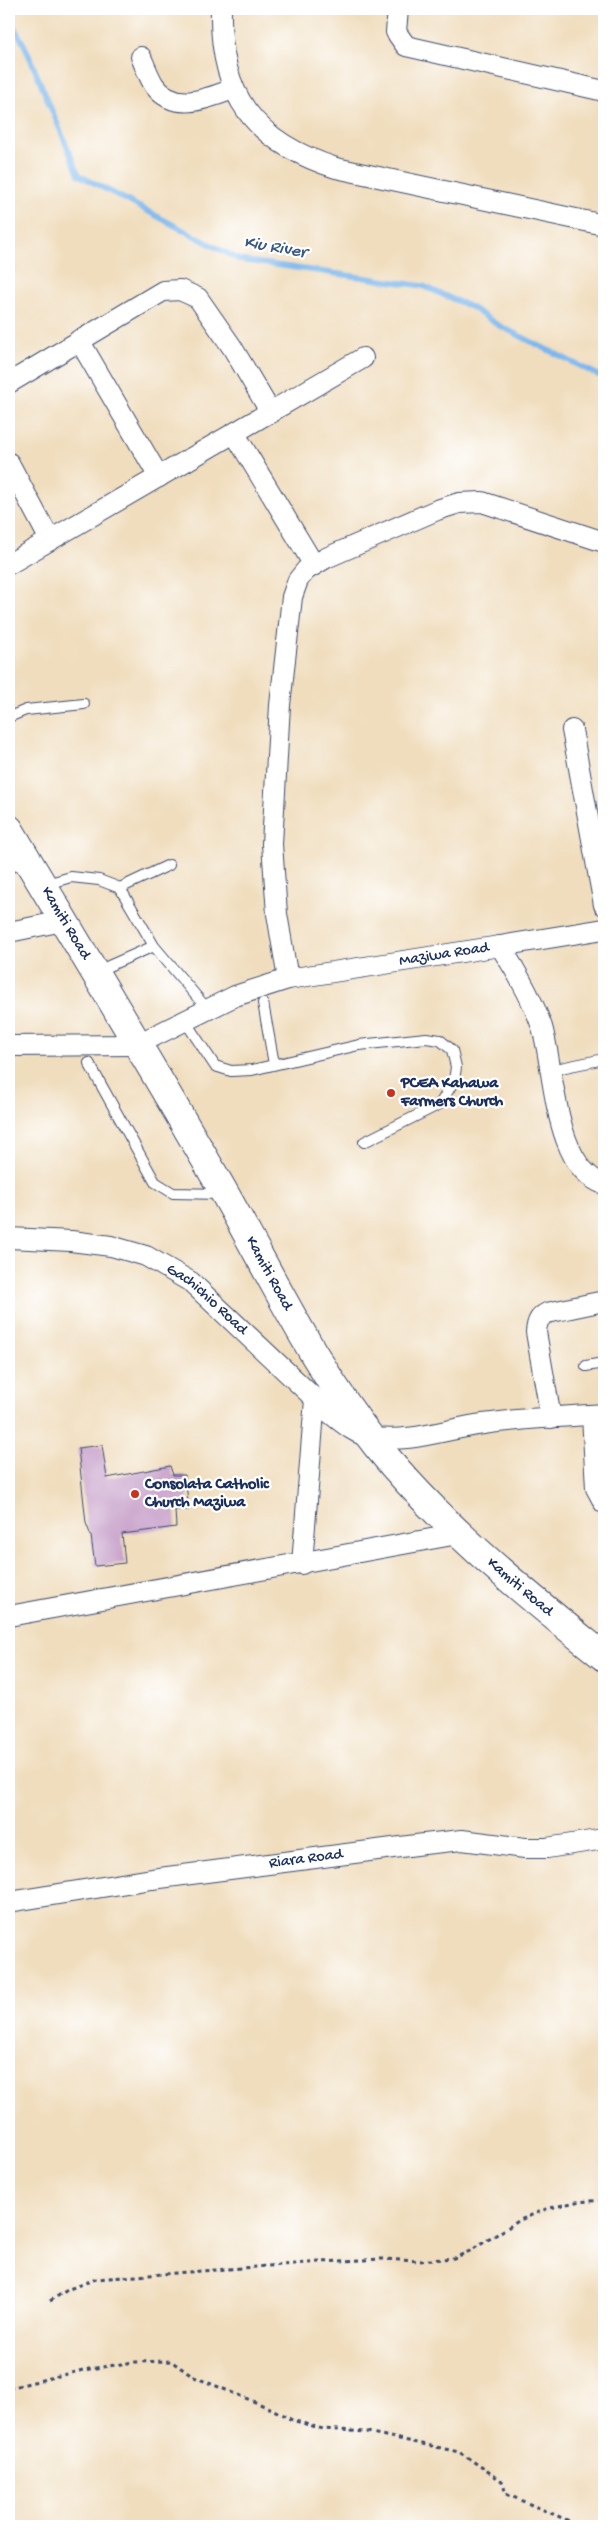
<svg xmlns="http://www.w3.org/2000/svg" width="613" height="2535" font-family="'Gochi Hand',sans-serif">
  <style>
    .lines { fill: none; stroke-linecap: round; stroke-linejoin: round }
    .stream { stroke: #7cb7ed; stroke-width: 5.5 }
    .building { fill: #caa6cd }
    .service-casing { stroke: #3b496c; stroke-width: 12 }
    .minor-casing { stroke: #3b496c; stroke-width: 22 }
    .secondary-casing { stroke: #3b496c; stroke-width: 30 }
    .path { stroke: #3b496c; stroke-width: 3; stroke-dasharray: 4 4; stroke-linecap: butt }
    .service { stroke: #fff; stroke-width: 10 }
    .minor { stroke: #fff; stroke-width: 20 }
    .secondary { stroke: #fff; stroke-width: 28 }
    .poi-dot { fill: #c8321e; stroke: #fff; stroke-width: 2 }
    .labels { text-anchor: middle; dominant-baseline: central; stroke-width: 4.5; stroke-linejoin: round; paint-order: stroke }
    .street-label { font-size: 16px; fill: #1b2f5e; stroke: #fff }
    .poi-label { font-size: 16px; font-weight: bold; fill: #1b2f5e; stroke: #fff; text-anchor: start }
    .water-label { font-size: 18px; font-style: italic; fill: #385889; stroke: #fff }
  </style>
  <rect width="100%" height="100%" fill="#fff"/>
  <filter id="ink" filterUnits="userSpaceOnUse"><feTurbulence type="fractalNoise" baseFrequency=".02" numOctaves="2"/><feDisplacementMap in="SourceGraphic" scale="10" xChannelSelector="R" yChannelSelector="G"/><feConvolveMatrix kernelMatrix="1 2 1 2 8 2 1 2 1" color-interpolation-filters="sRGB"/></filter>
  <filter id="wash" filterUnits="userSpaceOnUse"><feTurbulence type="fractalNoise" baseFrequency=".0096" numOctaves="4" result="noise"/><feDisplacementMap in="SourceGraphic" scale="20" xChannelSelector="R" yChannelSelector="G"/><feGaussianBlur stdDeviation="1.12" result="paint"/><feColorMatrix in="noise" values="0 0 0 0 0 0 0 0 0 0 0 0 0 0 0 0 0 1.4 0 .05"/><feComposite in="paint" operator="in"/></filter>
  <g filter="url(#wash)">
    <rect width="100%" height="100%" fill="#f0ddbd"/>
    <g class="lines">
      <path class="stream" d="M9 18 25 46 79 175 240 260 423 286 471 307 498 325 604 378"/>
    </g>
    <g id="blocks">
      <path class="building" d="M102 1445 107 1478 170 1466 173 1475H185L189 1510H175L176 1527 122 1534 125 1563 95 1566 91 1536 86 1523 78 1448Z"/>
    </g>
  </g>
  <g filter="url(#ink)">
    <use href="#blocks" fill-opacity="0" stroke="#3b496c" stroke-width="1"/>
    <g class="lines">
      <defs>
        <path id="service" d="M9 717 26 710 84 704
          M9 868 26 861
          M43 885 71 877 99 880 120 888 154 946 208 1010
          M120 888 169 865
          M95 972 154 946
          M263 1003 274 1064
          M185 1021 215 1066 231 1071 252 1070 359 1045 426 1038 440 1040 452 1050 456 1067 454 1081 440 1104 364 1142
          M89 1063 155 1182 173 1193 222 1194
          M551 1070 604 1059
          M586 1366 604 1363"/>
        <g id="minor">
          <path d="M221 9C219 95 254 142 336 168L604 225"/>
          <path d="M398 9 396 32 406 46 604 91"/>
          <path d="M141 57C145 66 149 77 154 85 174 113 207 99 233 89"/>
          <path d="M79 340 159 477"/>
          <path d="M9 383 163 291 180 290 198 298 232 347 271 413"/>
          <path d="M235 434 314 565"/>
          <path d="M9 463 50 540"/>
          <path d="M9 564 363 358"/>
          <path d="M572 730 604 905"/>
          <path d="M9 932 63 921"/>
          <path d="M500 946 604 929"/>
          <path d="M288 979 277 914 272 844 280 705 292 597 298 580 306 570 326 558 437 510 459 503 482 502 604 542"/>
          <path id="s1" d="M9 1046 136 1045 235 996 288 979 500 946C517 972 532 998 542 1027 555 1071 554 1168 604 1184"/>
          <path id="s2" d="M9 1238 71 1241 111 1246 146 1256 191 1282 331 1414C343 1423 355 1434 370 1437 409 1444 445 1429 483 1424 523 1418 564 1417 604 1414"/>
          <path d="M592 1415 596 1488 604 1503"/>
          <path d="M551 1418 536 1332C537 1322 539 1317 547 1313L604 1301"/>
          <path d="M302 1564 315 1399"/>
          <path d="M9 1616 458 1534"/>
          <path id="s3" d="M9 1902 152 1879 424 1844 462 1840 525 1848H547L604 1839"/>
        </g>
        <g id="secondary">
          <path id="s4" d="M9 829C81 950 155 1071 225 1194 273 1279 316 1370 377 1446 442 1527 524 1592 604 1657"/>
        </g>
      </defs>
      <use href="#service" class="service-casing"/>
      <use href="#minor" class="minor-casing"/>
      <use href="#secondary" class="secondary-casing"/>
      <path class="path" d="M50 2301 69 2289 96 2279 321 2262 382 2259 419 2261 454 2258 470 2251 520 2220 546 2209 576 2202 604 2200
        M9 2388 83 2370 134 2362 171 2361 192 2376 272 2409 292 2420 323 2429 367 2432 459 2452 502 2481 506 2494 581 2526"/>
      <use href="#service" class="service"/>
      <use href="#minor" class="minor"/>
      <use href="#secondary" class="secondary"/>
    </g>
  </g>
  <g class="poi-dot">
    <circle cx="391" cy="1093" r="5"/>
    <circle cx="135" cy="1494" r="5"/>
  </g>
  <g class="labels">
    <g class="street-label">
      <text stroke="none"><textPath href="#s4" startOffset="110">Kamiti Road</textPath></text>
      <text stroke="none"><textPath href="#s1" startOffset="451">Maziwa Road</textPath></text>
      <text stroke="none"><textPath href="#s4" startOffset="515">Kamiti Road</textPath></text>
      <text stroke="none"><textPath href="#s2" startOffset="214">Gachichio Road</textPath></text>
      <text stroke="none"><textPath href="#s4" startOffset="920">Kamiti Road</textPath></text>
      <text stroke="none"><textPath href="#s3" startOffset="300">Riara Road</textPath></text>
    </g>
    <g class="poi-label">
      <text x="401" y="1084">PCEA Kahawa<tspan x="401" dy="18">Farmers Church</tspan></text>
      <text x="145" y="1485">Consolata Catholic<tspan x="145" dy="18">Church Maziwa</tspan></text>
    </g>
    <g class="water-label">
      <text transform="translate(275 248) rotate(10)">Kiu River</text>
    </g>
  </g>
  <rect width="613" height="2535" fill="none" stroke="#fff" stroke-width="30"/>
</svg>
